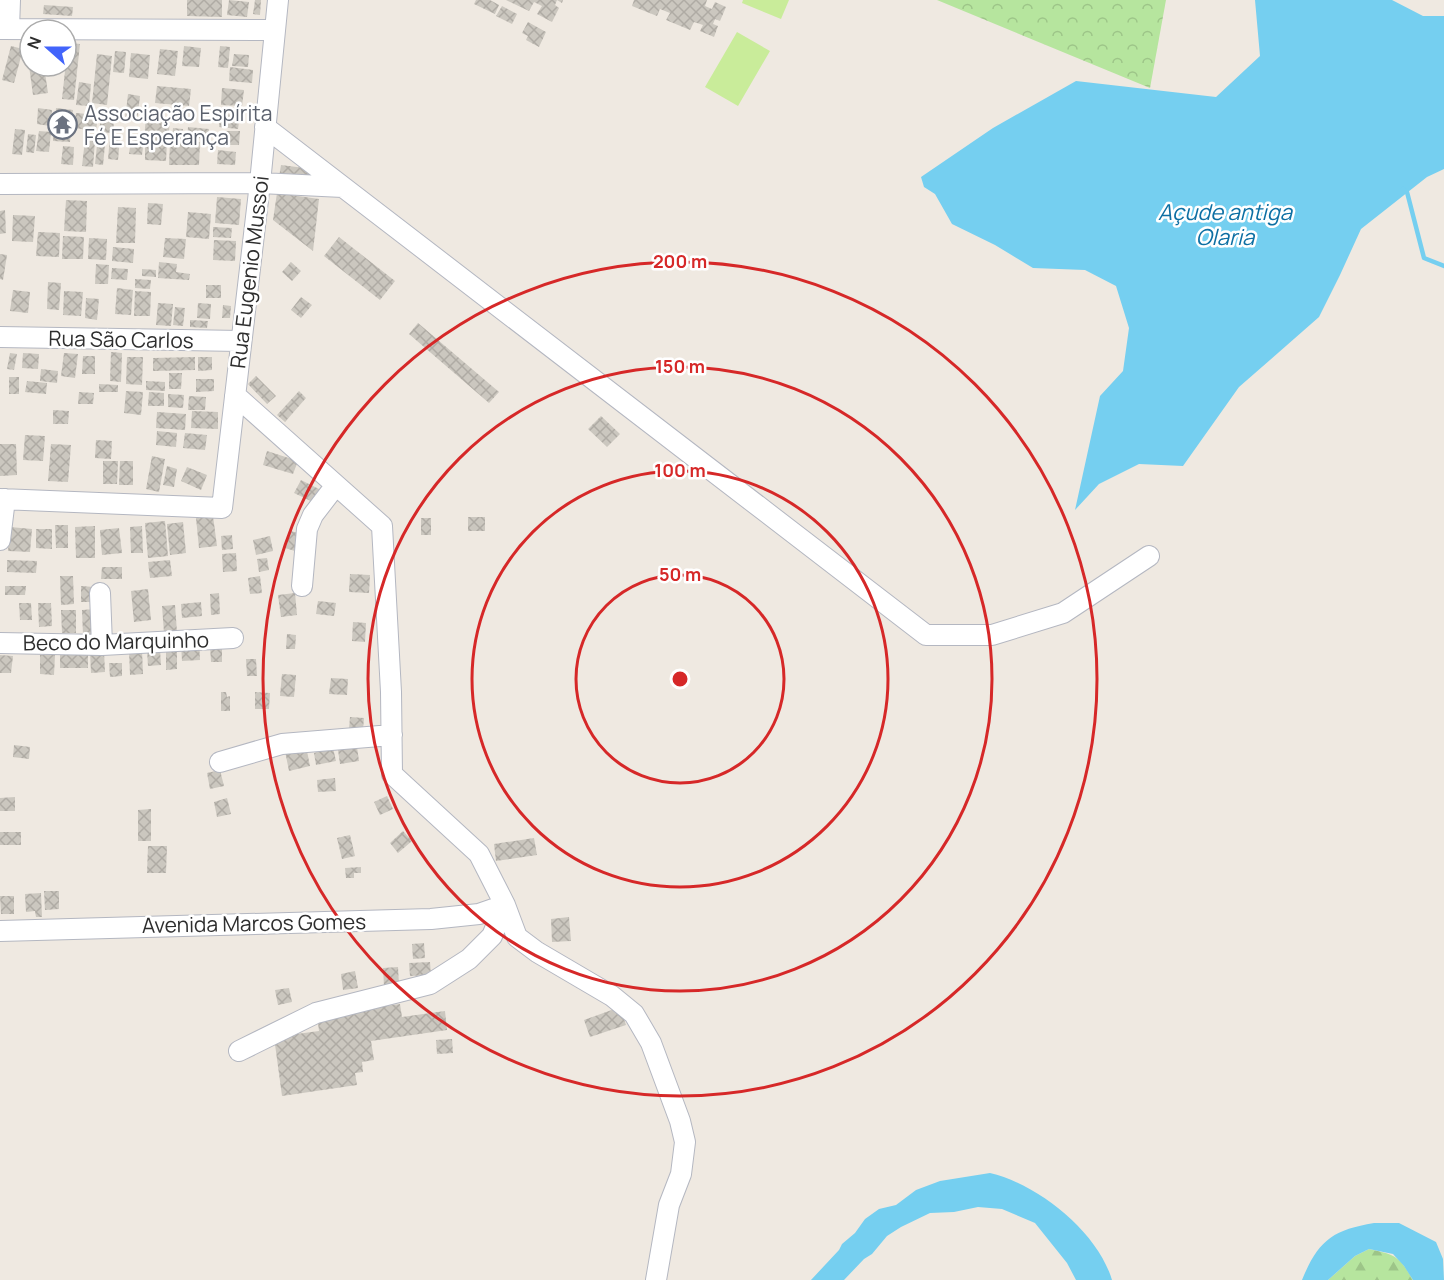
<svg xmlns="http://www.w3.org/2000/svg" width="1444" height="1280" font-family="Manrope,sans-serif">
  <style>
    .forest { fill: url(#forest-firs) }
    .park { fill: url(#park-crowns) }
    .pitch { fill: #c9ec9a }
    .water { fill: #75cff0 }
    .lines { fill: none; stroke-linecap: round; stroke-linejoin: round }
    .stream { stroke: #75cff0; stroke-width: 4.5 }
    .building { fill: url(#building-cross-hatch) }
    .minor-casing { stroke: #b4b7c1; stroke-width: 22 }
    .minor { stroke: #fff; stroke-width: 20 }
    .ring { fill: none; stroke: #d62828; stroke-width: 3 }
    .labels { text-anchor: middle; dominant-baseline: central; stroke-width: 5; stroke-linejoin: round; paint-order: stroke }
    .worship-label { font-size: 21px; fill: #5b616d; stroke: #fff; text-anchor: start }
    .street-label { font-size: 21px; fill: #2e2e2e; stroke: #fff }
    .water-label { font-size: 22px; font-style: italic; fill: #0d6fa3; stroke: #fff }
    .centre { fill: #d62828; stroke: #fff; stroke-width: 3 }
    .ring-label { font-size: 18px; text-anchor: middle; font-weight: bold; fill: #d62828; stroke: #fff; stroke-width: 5; stroke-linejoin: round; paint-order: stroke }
  </style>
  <defs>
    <pattern id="forest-firs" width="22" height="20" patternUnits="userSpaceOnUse" patternTransform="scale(1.5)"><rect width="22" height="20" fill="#b6e59e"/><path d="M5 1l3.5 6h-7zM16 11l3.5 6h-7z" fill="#9dc588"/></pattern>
    <pattern id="park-crowns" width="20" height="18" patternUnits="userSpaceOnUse" patternTransform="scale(1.5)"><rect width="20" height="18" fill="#b6e59e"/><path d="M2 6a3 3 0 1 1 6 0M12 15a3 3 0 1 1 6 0" fill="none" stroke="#9dc588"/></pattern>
    <pattern id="building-cross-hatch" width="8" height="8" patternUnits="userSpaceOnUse" patternTransform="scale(1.5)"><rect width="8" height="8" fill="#cbc7bf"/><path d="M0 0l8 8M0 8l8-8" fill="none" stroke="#afaba4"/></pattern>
  </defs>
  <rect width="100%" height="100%" fill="#efe9e1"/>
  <path class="forest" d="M1369 1249C1396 1255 1399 1256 1413 1280H1328L1355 1256Z"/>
  <path class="park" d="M937 0H1166L1150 88Z"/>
  <path class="pitch" d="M743 0H789L781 19 742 3Z
    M737 32 770 51 738 106 705 87Z"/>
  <path class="water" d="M1255 0H1392L1423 16H1444V169L1427 177 1361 229 1340 275 1319 317 1239 387 1183 466 1139 464 1099 484 1075 510 1100 396 1123 371 1129 328 1116 286 1085 270 1033 268 995 245 952 224 935 194 924 187 921 177 993 128 1076 81 1216 97 1260 56Z
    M990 1173C1038 1184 1098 1232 1112 1280H1076L1067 1263 1035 1223 1002 1209 978 1207 954 1212 930 1213 901 1227 887 1236 872 1254 864 1259 844 1280H811L839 1250 842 1244 855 1233 865 1219 879 1209 896 1205 916 1190 940 1181Z
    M1374 1223H1399L1436 1242 1443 1259 1444 1280H1413L1404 1266 1393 1254 1369 1249 1355 1256 1328 1280H1302C1318 1241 1332 1230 1374 1223Z"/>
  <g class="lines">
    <path class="stream" d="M1403 189 1407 192 1424 258 1444 266"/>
  </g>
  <path class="building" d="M187 0H222V17L187 16Z
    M229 0 249 2 247 17 227 15Z
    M255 0H261L260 15 253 14Z
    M476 0H490L499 5 495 14 474 4Z
    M506 0H563L562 3 557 0 555 5 559 8 552 22 537 14 542 6 534 2 529 11Z
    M634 0H707L705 6 712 9 715 2 726 7 720 21 715 19 713 24 718 26 714 37 700 31 703 25 694 22 690 30 666 20 670 13 660 9 657 16 632 6Z
    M44 5 73 7 72 16 43 14Z
    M502 6 517 14 512 24 496 16Z
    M528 22 546 32 539 47 526 40 528 36 522 33Z
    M68 43 80 44 74 100 62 99Z
    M11 46 23 49 14 83 2 80Z
    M184 46 201 48 199 67 182 66Z
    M220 46 230 47 228 68 218 67Z
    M160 49 178 51 175 76 157 74Z
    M115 51 126 52 124 73 113 72Z
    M131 53 150 55 148 79 129 77Z
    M97 54 112 56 107 105 92 103Z
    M234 54 249 55 248 67 232 66Z
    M29 66H44L48 93 33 95Z
    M230 67 253 70 252 83 229 81Z
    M79 82 91 84 89 106 76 105Z
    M157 86 191 89 189 106 155 103Z
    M222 88 244 90 242 106 221 105Z
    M128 94 140 96 137 121 125 120Z
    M38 108 52 110 50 126 37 124Z
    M56 108 73 110 70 142 53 141Z
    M102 108 115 109 113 133 99 132Z
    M76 113 98 115 96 131 74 128Z
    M220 114 240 115 238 129 219 127Z
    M146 117 170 120 168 142 144 139Z
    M188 127 209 129 208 139 187 137Z
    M173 128 183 129 182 139 172 138Z
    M15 129 25 130 22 155 12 154Z
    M39 131 51 132 49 152 36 151Z
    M220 131H240L239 145H219Z
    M28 134 36 135 34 153 26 152Z
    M110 137 120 138 118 160 108 159Z
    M131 139 144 140 142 155 129 154Z
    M85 140 95 141 93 167 82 166Z
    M174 141 200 142 199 165H169L170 142Z
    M145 142H167L166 161 145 160Z
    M97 145H105L103 165 95 164Z
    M63 146 74 147 73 165 61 164Z
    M218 150 236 152 235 165 217 164Z
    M281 165 312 169 311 182 279 177Z
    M277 193 319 199 313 251 273 220Z
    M217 197 241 199 239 225 215 223Z
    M66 200 87 201 86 232 64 231Z
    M148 203 163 204 161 225 147 224Z
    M118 207 136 208 135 243H116Z
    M5 210 6 233 0 234V211Z
    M188 212 211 214 209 239 186 237Z
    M13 215 35 216 33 242 12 241Z
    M213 227 232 228 231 238 213 237Z
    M38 232 60 233 59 257 36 256Z
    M63 236 84 237 83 259H62Z
    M339 237 395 281 380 300 324 256Z
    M89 238 107 239 106 260 88 259Z
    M165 238 186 239 184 259 163 257Z
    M214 240 236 241 235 261 213 260Z
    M113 247 134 249 133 263 112 261Z
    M0 254 7 255 3 280 0 279Z
    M159 262 177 264 176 272 190 274 189 280 158 278Z
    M291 262 301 271 292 281 282 272Z
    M96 264 109 265 108 284H95Z
    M112 268 128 269 127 280 111 279Z
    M142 269 156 270V277L142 276Z
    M135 279 151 280 150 289 135 288Z
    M48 282 61 283 59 310 47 309Z
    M206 285H221V298H206Z
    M117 288 133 290 131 315 115 314Z
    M13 290 30 292 28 313 10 311Z
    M64 291 83 292 81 316 63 315Z
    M135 291 151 292 150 316H134Z
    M301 297 312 305 301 318 291 310Z
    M86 298 99 299 97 320 85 318Z
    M158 303 173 304 171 326 156 325Z
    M198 303 211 304 210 319 197 318Z
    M223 305 231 306 230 318H222Z
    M175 307 185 308 183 326 173 325Z
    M190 320 208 321 207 328 190 327Z
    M418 323 499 392 489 403 409 334Z
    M111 352 122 353 121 382 110 381Z
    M10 353 17 354 14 370 7 369Z
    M23 353 39 354 38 369 22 368Z
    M64 353 78 354 75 378 61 376Z
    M83 356H95V374H82Z
    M127 357H143L142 385 126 384Z
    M195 357V370L153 371V358Z
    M198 357H212V370L198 371Z
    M41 369 58 371 57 383 40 381Z
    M169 373H182L181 389H169Z
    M256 376 276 396 267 404 248 384Z
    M9 377H19V394H9Z
    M196 379H214V391L196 392Z
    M27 381 47 383 46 394 25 392Z
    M146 381 165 382V391L146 390Z
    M99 384 118 385V392H99Z
    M126 391 143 392 141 415 124 413Z
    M299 391 306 398 285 422 277 415Z
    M79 392 94 393 93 404H78Z
    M149 392 164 393V406H148Z
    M168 394 184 395 183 408 168 407Z
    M189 396 206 397 205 410H188Z
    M53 410 69 411 68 424H53Z
    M192 411 218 412V429L191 428Z
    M157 412 186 414 185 430 156 428Z
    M601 416 620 434 607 447 588 429Z
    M157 431 177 433 176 447 156 445Z
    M185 433 207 435 205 450 183 448Z
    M25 435 45 436 43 461 23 460Z
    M96 440 112 441 111 459 95 458Z
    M0 444H16L17 475 0 476Z
    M51 444 71 445 68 482 48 481Z
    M267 451 298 461 293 474 263 465Z
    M152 456 165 459 159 492 146 489Z
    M103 461H118L117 484H103Z
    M120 461H133V485H119Z
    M167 466 177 469 174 487 163 485Z
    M187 467 207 475 201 490 181 481Z
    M301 480 321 490 315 503 294 493Z
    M213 516 217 546 199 548 196 518Z
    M468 517H485V531H468Z
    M421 518H431V535H421Z
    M165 521 168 556 148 558 145 523Z
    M183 522 186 553 170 555 167 524Z
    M55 525H68V548H56Z
    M95 526V558H76L75 527Z
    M142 526 143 553H131L130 527Z
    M10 527 32 529 30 552 8 551Z
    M119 528 122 553 102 555 100 530Z
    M36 529H52V549L36 548Z
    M291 531 304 535 298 552 285 548Z
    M232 535 233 549 222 550 221 536Z
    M270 536 273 551 256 555 253 540Z
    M236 553 237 571 223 572 222 554Z
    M267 558 269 570 259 572 257 559Z
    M7 560 37 561 36 573 7 572Z
    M170 560 172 576 150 578 148 562Z
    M102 567H122V579H101Z
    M350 574 370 575 369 593 349 592Z
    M60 576H73L74 604 61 605Z
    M260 576 262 593 250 594 248 578Z
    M5 586H26L25 595H5Z
    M81 586 94 587V602H81Z
    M148 589 151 620 134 622 131 591Z
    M219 593 220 614 211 615 210 594Z
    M295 593 297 615 281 617 278 595Z
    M318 601 336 603 334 616 316 614Z
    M201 602 202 616 182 618 181 604Z
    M19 603H31L32 620H20Z
    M38 603H51L52 626 39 627Z
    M175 605 177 632 164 633 162 606Z
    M95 609 96 634 83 635 82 610Z
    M61 610H76V633H62Z
    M353 622 366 623 365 642 352 641Z
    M287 634 296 635 295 649H286Z
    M199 643 200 660 182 661 181 644Z
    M210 646H222V662H211Z
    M142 650 143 674 130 675 129 651Z
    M147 650H160L161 665 148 666Z
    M177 650V669L166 670V651Z
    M60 651H88V668H60Z
    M104 651 105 672 91 673 90 652Z
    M0 655 13 656 11 673H0Z
    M40 655H55L54 675 40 674Z
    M246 659H256L257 676H247Z
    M109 663H122V676L110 677Z
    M282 674 296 675 294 697 280 696Z
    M331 678 348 679 347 695 329 694Z
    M221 692H226L227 697 230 696V711H221Z
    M255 692 270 693 269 709H255Z
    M350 717 364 718 363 730 349 729Z
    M14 745 30 747 29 759 13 757Z
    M306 746 310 766 289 771 285 751Z
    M357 747 359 761 340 764 338 750Z
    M333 748 336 761 316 765 314 753Z
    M220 770 224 786 210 789 207 773Z
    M335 778 336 791 318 792 317 780Z
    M387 796 393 809 380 815 374 802Z
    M15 797V811H0V798Z
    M227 798 231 814 217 817 214 802Z
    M151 809V841H138V810Z
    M403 831 412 841 398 853 390 843Z
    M0 832H21V845H0Z
    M350 835 355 856 342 859 337 838Z
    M534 838 537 855 496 861 494 844Z
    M148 846H167L166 873H147Z
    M361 867V873H354V878H346L345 868Z
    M44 891H59V909L45 910Z
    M41 893 42 917H36L35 911 26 912 25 894Z
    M0 896H14V914H1Z
    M569 917 571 941 552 942 551 919Z
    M424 943 425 958 413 959 412 944Z
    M430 962 431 975 410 976 409 963Z
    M398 967 399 985 384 986 383 968Z
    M355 971 358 988 343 990 341 974Z
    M289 988 292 1002 278 1005 275 990Z
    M400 1004 402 1017 445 1011 447 1030 371 1041 374 1060 362 1062 363 1072 355 1073 357 1085 282 1096 274 1037 319 1031 317 1015Z
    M620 1007 626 1025 590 1037 584 1020Z
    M452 1039 453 1053 437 1054 436 1040Z"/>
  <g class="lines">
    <defs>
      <path id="minor" d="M0 29 275 30
        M9 29 10 0
        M265 127 926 635H992L1063 613 1149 556
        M0 184 260 183 343 187
        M0 337 241 341
        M235 395 382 526 391 692 392 774 479 854 505 905 517 937 537 952 612 996 634 1014 651 1043 680 1121 685 1142 681 1174 669 1205 656 1280
        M0 499 222 508 260 183 278 0
        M0 540 5 499
        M302 586 307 529 313 515 336 485
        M100 593 102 645
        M0 643 102 645 233 638
        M220 762 282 744 392 735
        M0 931 431 919 479 914 505 905
        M239 1051 316 1013 430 984 469 959 492 936 505 905"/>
    </defs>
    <use href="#minor" class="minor-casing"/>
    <use href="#minor" class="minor"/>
  </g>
  <g class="ring">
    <circle cx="680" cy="679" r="104"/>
    <circle cx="680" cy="679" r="208"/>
    <circle cx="680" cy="679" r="312"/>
    <circle cx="680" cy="679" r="417"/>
  </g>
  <defs>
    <symbol id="temple-ring" viewBox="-11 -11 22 22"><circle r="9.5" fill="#fff" stroke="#6b7280" stroke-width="1.5"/><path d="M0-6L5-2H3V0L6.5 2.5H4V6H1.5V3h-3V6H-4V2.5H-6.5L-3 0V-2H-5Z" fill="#6b7280"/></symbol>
  </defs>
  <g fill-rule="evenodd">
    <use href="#temple-ring" x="46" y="108" width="33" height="33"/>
  </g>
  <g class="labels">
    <g class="worship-label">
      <text x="84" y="113">Associação Espírita<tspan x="84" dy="24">Fé E Esperança</tspan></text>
    </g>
    <g class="street-label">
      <text transform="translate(249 272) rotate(-83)">Rua Eugenio Mussoi</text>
      <text transform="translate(121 339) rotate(1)">Rua São Carlos</text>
      <text transform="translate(116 641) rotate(-1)">Beco do Marquinho</text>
      <text transform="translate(254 923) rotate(-1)">Avenida Marcos Gomes</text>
    </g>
    <g class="water-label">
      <text x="1225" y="212">Açude antiga<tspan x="1225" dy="25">Olaria</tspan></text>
    </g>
  </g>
  <circle cx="680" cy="679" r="9" class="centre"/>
  <g class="ring-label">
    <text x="680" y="268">200 m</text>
    <text x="680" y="373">150 m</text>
    <text x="680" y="477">100 m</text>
    <text x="680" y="581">50 m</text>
  </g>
  <g transform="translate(48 48) rotate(291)"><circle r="28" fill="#ffffff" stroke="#ababab" stroke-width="1.5"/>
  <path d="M0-4.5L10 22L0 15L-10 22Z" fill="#4264fb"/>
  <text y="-9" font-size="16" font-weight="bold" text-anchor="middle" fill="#2e2e2e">N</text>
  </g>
</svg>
